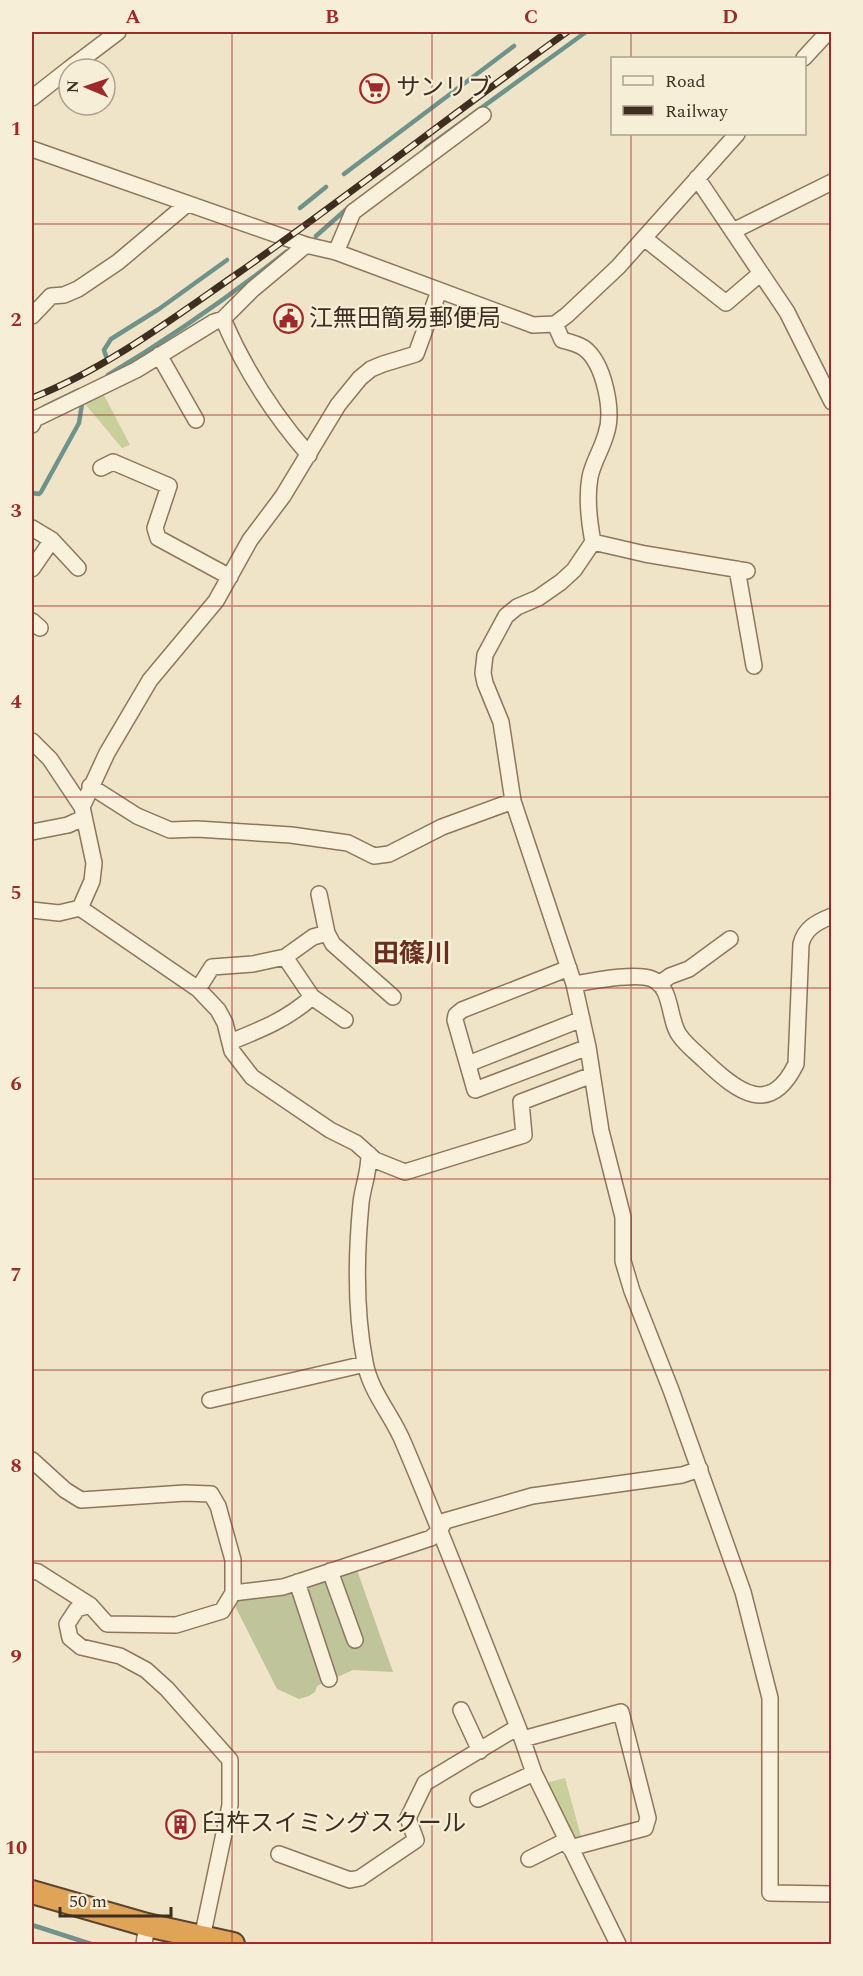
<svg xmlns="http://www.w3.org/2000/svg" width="863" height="1976" font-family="Spectral,'Noto Sans JP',serif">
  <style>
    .green { fill: #c9cf9b }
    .cemetery { fill: #bfc49a }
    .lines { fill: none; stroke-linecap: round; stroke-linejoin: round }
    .stream { stroke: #6f938a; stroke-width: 4.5 }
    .minor-casing { stroke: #8d765c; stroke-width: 18 }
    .highway-casing { stroke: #5b4430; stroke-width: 26 }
    .minor { stroke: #faf1dc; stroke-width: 15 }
    .highway { stroke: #e0a458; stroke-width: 22 }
    .rail-casing { stroke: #3d2e20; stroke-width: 7 }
    .rail { stroke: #f7eed8; stroke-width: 4.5; stroke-dasharray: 14; stroke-linecap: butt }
    .grid { fill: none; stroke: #9e2a2b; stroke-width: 1.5; stroke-opacity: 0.55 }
    .labels { text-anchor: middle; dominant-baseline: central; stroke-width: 4.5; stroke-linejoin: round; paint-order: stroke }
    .poi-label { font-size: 24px; fill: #3d2e20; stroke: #f7eed8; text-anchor: start }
    .neighbourhood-label { font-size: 26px; font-weight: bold; fill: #6b2e1e; stroke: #f7eed8 }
    .neatline { fill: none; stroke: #9e2a2b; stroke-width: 2 }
    .grid-label { font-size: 20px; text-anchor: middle; font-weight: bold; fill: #9e2a2b }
  </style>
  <rect width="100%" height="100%" fill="#f0e4c8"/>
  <path class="green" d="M104 395 130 445 122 448 85 404Z
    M565 1778 582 1840 578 1841 572 1838 547 1788 549 1782Z"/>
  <path class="cemetery" d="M356 1567 393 1672 353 1670 317 1686 315 1692 309 1696 299 1699 277 1689 232 1600Z"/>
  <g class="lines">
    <path class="stream" d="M426 148 586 32
      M344 174 514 46
      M300 208 326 187
      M316 236 350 206
      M106 356 104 350 111 339 159 309 227 260
      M108 375C170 338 229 297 286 252
      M44 407 79 390
      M32 493 39 494 41 492 79 423 82 404
      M32 1925 91 1944"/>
    <defs>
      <path id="minor" d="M804 58 828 32
        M69 69 118 32
        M32 98 69 69
        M32 149 306 245 336 252 533 325 555 324 567 315 618 267 737 134
        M697 178 787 312 832 402
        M733 231 832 182
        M644 238 726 303 761 273
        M336 252 353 212 483 115
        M32 316 51 296 64 295 78 289 118 262 187 204
        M223 319C244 368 274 415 309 455
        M555 324 562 340C570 342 578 344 584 348 604 363 614 411 606 434 602 449 593 462 590 477 586 499 589 521 593 542L574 570 561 582 538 598 517 607 506 616 485 655 483 673 485 683 501 722 513 801 574 984 588 1047 601 1131 623 1217V1261L632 1291 671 1390 743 1592 770 1698V1893L832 1894
        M159 355 196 420
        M32 425 35 419 136 370 214 322 223 319 253 289 306 245
        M101 468 113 462 169 486 155 528 158 538 230 577
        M32 528 52 540 78 568
        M593 542 645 554 747 571
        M32 569 52 540
        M737 569 754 666
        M32 621 40 628
        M32 741 50 759 82 807 94 863 92 881 80 908
        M90 786 137 816 170 830 197 829 291 835 348 843 374 856 389 854 442 827 513 801
        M82 807 107 753 150 680 216 601 250 540 283 496 338 405 360 378 371 369 383 364 416 354 439 291
        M32 832 68 825 83 818
        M319 894 327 933 333 944 393 997
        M32 910 59 913 80 908 198 989 218 1010 225 1023 232 1051 252 1077 330 1130 356 1143 375 1160 405 1172 524 1135 521 1102 592 1075
        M285 957 313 937 327 933
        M569 968 462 1010 456 1015 455 1020 475 1090 588 1047
        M574 984C592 981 636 972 652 979 673 987 668 1021 680 1036 686 1045 698 1054 706 1062 738 1092 770 1117 796 1064L801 944C805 928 817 922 832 916
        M659 984 670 976 689 969 730 939
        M198 989 212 967 253 964 285 957 312 997C288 1019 260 1030 230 1042
        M312 997 345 1020
        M468 1064 582 1019
        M369 1154C369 1174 363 1185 361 1203 356 1255 355 1311 365 1362 370 1392 393 1416 404 1444 444 1538 480 1633 518 1727L534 1773 618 1944
        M210 1400 365 1364
        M32 1460 65 1490 81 1500 185 1493 211 1494 218 1506 233 1560V1593
        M32 1571 38 1572 90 1605 107 1624 176 1625 222 1611 233 1593 283 1587 431 1538 439 1531 445 1521 532 1496 682 1475 700 1469
        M330 1571 355 1640
        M297 1582 329 1679
        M90 1605 77 1609 67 1624 70 1638 81 1647 120 1656 146 1670 167 1689 230 1760V1805L202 1938
        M461 1710 480 1751
        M523 1739 621 1712 648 1818 645 1828 570 1848
        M478 1799 534 1773
        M279 1854 350 1880 360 1878 416 1840 408 1818 425 1783 518 1727
        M529 1859 567 1840
        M144 1944 147 1925"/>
      <path id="highway" d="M32 1892 147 1925 233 1944"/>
    </defs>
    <use href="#minor" class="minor-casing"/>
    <use href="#highway" class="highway-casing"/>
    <use href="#minor" class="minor"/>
    <use href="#highway" class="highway"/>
    <defs>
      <path id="rail" d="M32 398C105 369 169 321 234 276 347 197 455 112 567 32"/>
    </defs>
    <use href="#rail" class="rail-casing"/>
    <use href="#rail" class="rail"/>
  </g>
  <path class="grid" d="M232 32V1944M432 32V1944M631 32V58M631 134V1944M32 224H832M32 415H832M32 606H832M32 797H832M32 988H832M32 1179H832M32 1370H832M32 1561H832M32 1752H832"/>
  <defs>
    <symbol id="supermarket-ring" viewBox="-11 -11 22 22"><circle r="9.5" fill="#f7eed8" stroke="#9e2a2b" stroke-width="1.5"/><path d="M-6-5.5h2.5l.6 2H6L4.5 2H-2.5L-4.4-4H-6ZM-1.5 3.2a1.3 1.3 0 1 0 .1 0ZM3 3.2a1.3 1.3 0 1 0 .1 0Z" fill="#9e2a2b"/></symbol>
    <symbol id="civic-ring" viewBox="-11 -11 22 22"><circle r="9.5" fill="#f7eed8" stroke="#9e2a2b" stroke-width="1.5"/><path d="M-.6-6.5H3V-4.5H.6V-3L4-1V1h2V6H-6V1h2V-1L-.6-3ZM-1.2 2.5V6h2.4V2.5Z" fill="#9e2a2b"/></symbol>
    <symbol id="building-ring" viewBox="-11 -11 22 22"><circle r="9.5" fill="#f7eed8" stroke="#9e2a2b" stroke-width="1.5"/><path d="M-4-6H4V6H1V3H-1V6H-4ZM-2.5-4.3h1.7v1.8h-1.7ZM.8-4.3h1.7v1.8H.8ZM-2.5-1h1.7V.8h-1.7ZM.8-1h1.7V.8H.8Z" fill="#9e2a2b"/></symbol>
  </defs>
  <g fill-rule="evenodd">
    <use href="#supermarket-ring" x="358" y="72" width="33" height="33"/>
    <use href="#civic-ring" x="272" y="302" width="33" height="33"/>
    <use href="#building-ring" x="164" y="1808" width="33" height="33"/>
  </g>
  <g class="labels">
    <g class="poi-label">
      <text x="396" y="88">サンリブ</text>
      <text x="309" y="319">江無田簡易郵便局</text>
      <text x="202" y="1824">臼杵スイミングスクール</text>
    </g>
    <g class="neighbourhood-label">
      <text x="412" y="954">田篠川</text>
    </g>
  </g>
  <rect width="863" height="1976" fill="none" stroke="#f7eed8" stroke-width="66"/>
  <rect x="611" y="57" width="195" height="78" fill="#f7eed8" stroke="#ada18e" stroke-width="1.5"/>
  <rect x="623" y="76" width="30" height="9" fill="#faf1dc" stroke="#ada18e" stroke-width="1.5"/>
  <text x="665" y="87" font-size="18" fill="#3d2e20">Road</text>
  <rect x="623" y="106" width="30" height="9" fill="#3d2e20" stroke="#ada18e" stroke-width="1.5"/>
  <text x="665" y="117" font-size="18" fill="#3d2e20">Railway</text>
  <g transform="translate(87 87) rotate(272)"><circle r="28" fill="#f7eed8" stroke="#ada18e" stroke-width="1.5"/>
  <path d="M0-4.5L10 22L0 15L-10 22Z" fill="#9e2a2b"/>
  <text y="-9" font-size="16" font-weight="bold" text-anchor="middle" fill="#3d2e20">N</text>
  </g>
  <path d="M60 1907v9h111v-9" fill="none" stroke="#3d2e20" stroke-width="3"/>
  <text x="69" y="1907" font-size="18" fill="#3d2e20" stroke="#f7eed8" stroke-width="4.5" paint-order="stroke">50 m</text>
  <rect x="33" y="33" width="797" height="1910" class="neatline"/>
  <g class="grid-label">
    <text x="133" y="23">A</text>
    <text x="332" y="23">B</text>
    <text x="531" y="23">C</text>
    <text x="730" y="23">D</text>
    <text x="16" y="135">1</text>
    <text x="16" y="326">2</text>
    <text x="16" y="517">3</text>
    <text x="16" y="708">4</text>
    <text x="16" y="899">5</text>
    <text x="16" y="1090">6</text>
    <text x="16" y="1281">7</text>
    <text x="16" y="1472">8</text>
    <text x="16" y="1663">9</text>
    <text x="16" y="1854">10</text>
  </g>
</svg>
